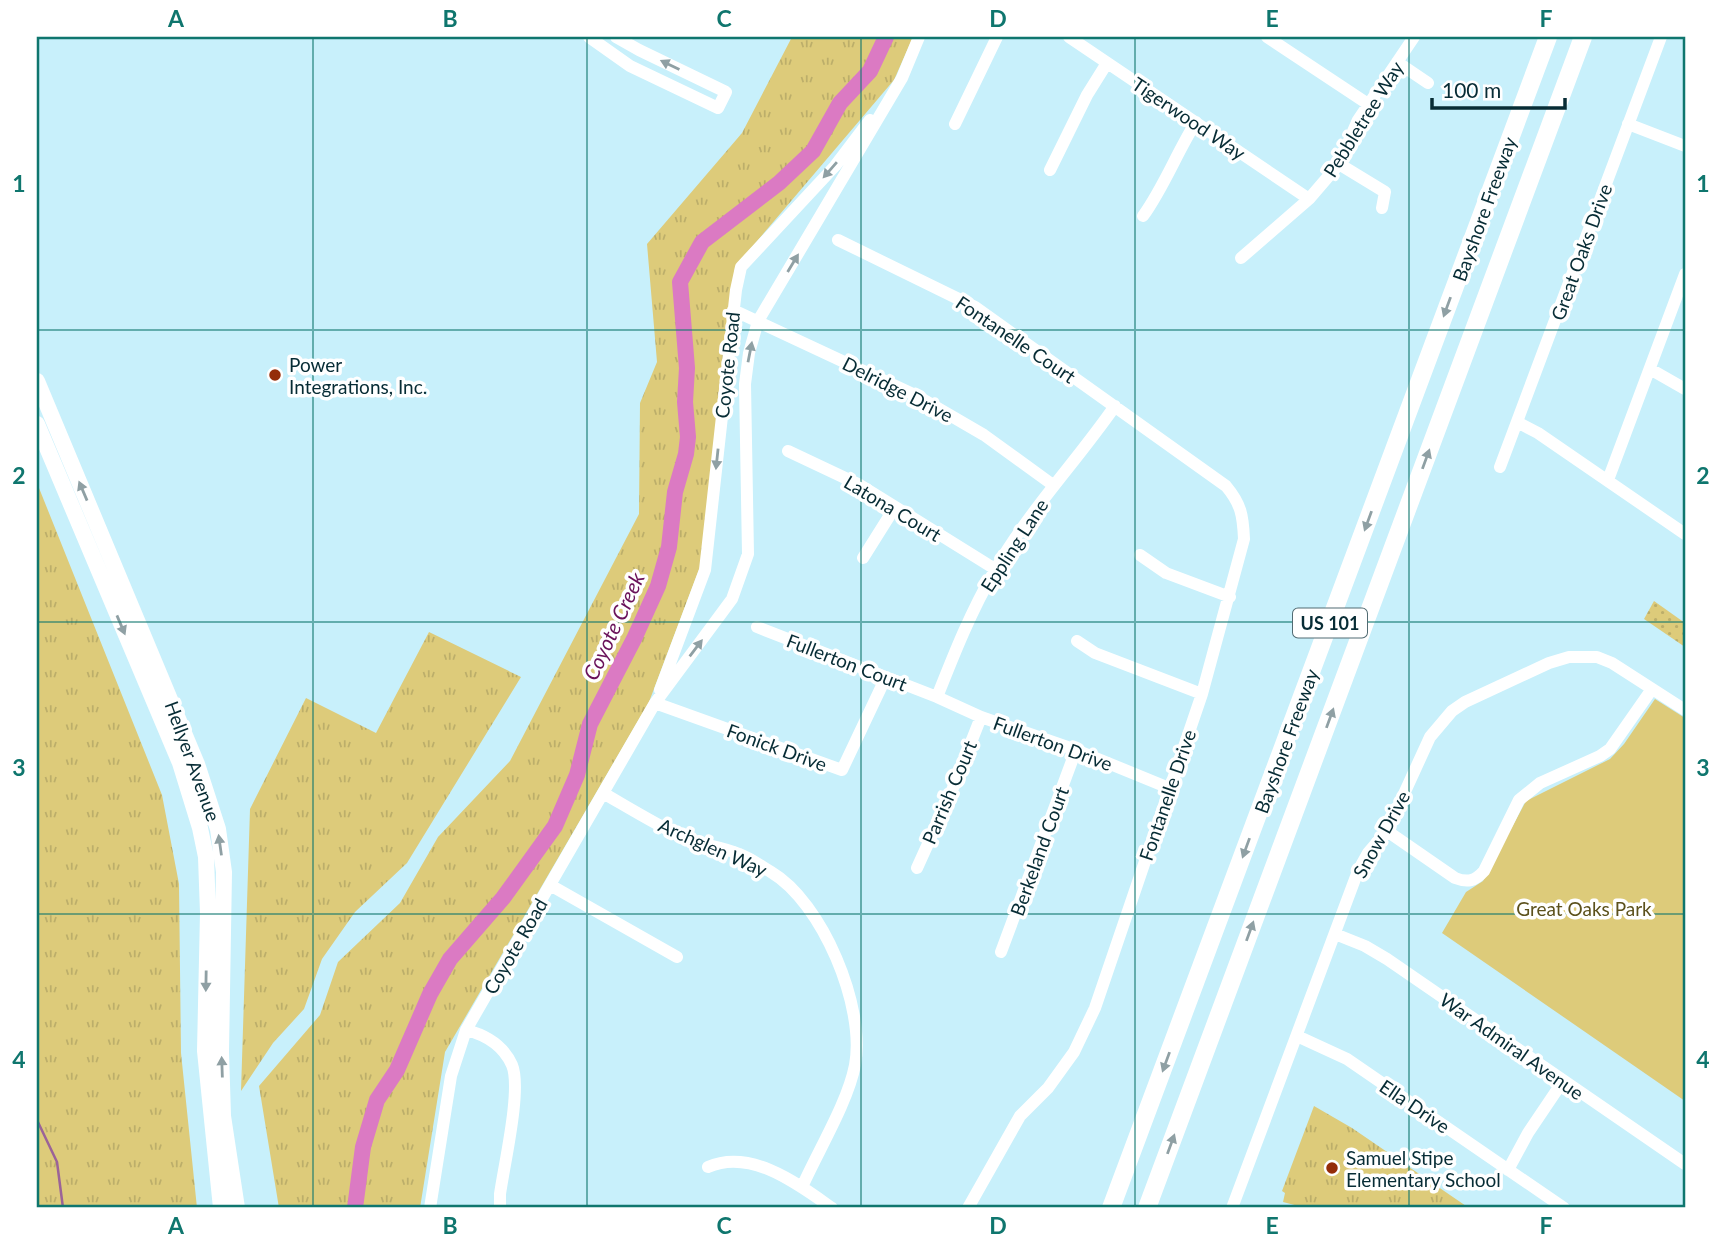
<svg xmlns="http://www.w3.org/2000/svg" width="1722" height="1245" font-family="Lato,sans-serif">
  <style>
    .grass { fill: url(#grass-tufts) }
    .park { fill: #ddcb7a }
    .garden { fill: url(#garden-dots) }
    .lines { fill: none; stroke-linecap: round; stroke-linejoin: round }
    .stream { stroke: #9b6398; stroke-width: 2.5 }
    .river { stroke: #db7ac3; stroke-width: 16 }
    .minor { stroke: #fff; stroke-width: 12 }
    .major { stroke: #fff; stroke-width: 16 }
    .highway { stroke: #fff; stroke-width: 18 }
    .oneway { fill: #8fa0a4 }
    .grid { fill: none; stroke: #0f766e; stroke-width: 2; stroke-opacity: 0.55 }
    .poi-dot { fill: #942d09; stroke: #fff; stroke-width: 2.5 }
    .labels { text-anchor: middle; dominant-baseline: central; stroke-width: 7; stroke-linejoin: round; paint-order: stroke }
    .shield { fill: #fff; stroke: #516b72; stroke-width: 2 }
    .shield-label { font-size: 18px; font-weight: bold; fill: #072c35 }
    .street-label { font-size: 19px; fill: #072c35; stroke: #fff }
    .poi-label { font-size: 19px; fill: #072c35; stroke: #fff; text-anchor: start }
    .park-label { font-size: 19px; fill: #5c511d; stroke: #fff }
    .water-label { font-size: 21px; font-style: italic; fill: #6a125a; stroke: #fff }
    .neatline { fill: none; stroke: #0f766e; stroke-width: 2.5 }
    .grid-label { font-size: 23px; text-anchor: middle; font-weight: bold; fill: #0f766e }
  </style>
  <defs>
    <pattern id="grass-tufts" width="24" height="20" patternUnits="userSpaceOnUse" patternTransform="scale(1.75)"><rect width="24" height="20" fill="#ddcb7a"/><path d="M3 7l-1-3M5 7V3M7 7l1-3M15 17l-1-3M17 17v-4M19 17l1-3" fill="none" stroke="#bcae6a"/></pattern>
    <pattern id="garden-dots" width="8" height="8" patternUnits="userSpaceOnUse" patternTransform="scale(1.75)"><rect width="8" height="8" fill="#ddcb7a"/><path d="M2 2h.1M6 6h.1" fill="none" stroke="#bcae6a" stroke-width="1.8" stroke-linecap="round"/></pattern>
  </defs>
  <rect width="100%" height="100%" fill="#c8f0fb"/>
  <path class="grass" d="M792 37H913L894 80 735 267 700 567 649 702 445 1052 420 1208H279L259 1086 320 1015 338 962 400 903 438 837 510 761 639 514 640 403 657 362 647 244 742 133Z
    M37 483 162 795 179 884 181 1053 197 1208H37Z
    M429 632 521 677 407 863 355 912 322 959 304 1009 273 1043 241 1091 250 809 306 698 376 733Z
    M1314 1106 1352 1128 1469 1208H1306L1283 1202 1285 1193 1282 1191Z"/>
  <path class="park" d="M1655 699 1685 718V1101L1442 933 1466 892 1483 881 1526 801 1610 759 1624 744Z"/>
  <path class="garden" d="M1654 601 1685 623V647L1644 619Z"/>
  <g class="lines">
    <path class="stream" d="M37 1120 57 1162 63 1208"/>
    <path class="river" d="M355 1208 363 1147 377 1100 397 1070 430 994 450 959 503 898 555 826 577 775 590 724 634 639 658 586 669 547 675 492 686 454 688 437 685 402 687 368 680 282 702 242 779 183 813 151 840 103 870 71 886 37"/>
    <path class="minor" d="M589 37 630 66 718 108 726 92 639 50 616 37
      M1069 37 1309 199
      M1267 37 1368 104
      M1397 62 1428 83
      M955 124 997 37
      M1628 124 1685 146
      M1339 164 1385 192 1382 208
      M1050 170 1087 95 1107 63
      M1143 216C1164 187 1177 152 1196 122
      M838 240 975 307 1226 486C1241 504 1243 515 1244 539L1202 694 1095 1008 1074 1052 1048 1088 1020 1116 968 1208
      M1241 258 1309 199 1339 164 1358 120 1414 37
      M733 310 917 396 984 435 1053 485
      M1650 369 1685 389
      M1517 422 1538 433 1685 534
      M788 451 860 485 995 569
      M1500 467 1661 37
      M1608 480 1685 274
      M1140 555 1166 573 1230 597
      M863 558 895 507
      M757 627 937 697 981 717 1076 750 1169 788
      M1077 641 1095 653 1202 694
      M660 690 705 570 736 290 741 267 835 166 870 120
      M937 697C954 654 971 611 995 570 1029 511 1076 462 1115 406
      M655 703 842 770 886 677
      M603 793C629 808 655 824 682 837 700 845 721 846 739 854 750 858 761 866 771 872 822 902 866 1007 855 1065 848 1102 818 1151 802 1187
      M1387 831 1455 878C1468 883 1475 881 1484 871L1519 800 1540 783 1600 756 1610 749 1652 689
      M917 868 951 793 981 717
      M550 885 677 957
      M1335 934 1365 946 1387 959 1685 1164
      M1001 952 1076 750
      M466 1030C486 1035 503 1045 512 1065 522 1089 504 1165 500 1194V1208
      M1297 1036 1347 1059 1564 1208
      M708 1167C751 1148 798 1184 832 1208
      M1508 1170 1528 1133 1563 1081
      M430 1208 451 1076 466 1030 655 703 732 599 748 554 745 384 749 353 758 321 902 78 919 37
      M1232 1208 1358 871 1368 853 1387 831 1430 737 1452 711 1465 702 1549 663 1569 657H1597L1612 663 1685 710"/>
    <path class="major" d="M37 381 197 764 218 829 224 872 221 1052 223 1116 237 1208
      M37 424 180 763 200 828 206 857 208 913 205 1051 221 1208"/>
    <path class="highway" d="M1111 1208 1548 37
      M1147 1208 1583 37"/>
  </g>
  <defs><path id="oneway-solid" d="M-6-.8H1V-3.2L6.5 0L1 3.2V.8H-6Z" transform="scale(1.75)"/></defs>
  <g class="oneway">
    <use href="#oneway-solid" transform="translate(670 65) rotate(-154)"/>
    <use href="#oneway-solid" transform="translate(830 170) rotate(131)"/>
    <use href="#oneway-solid" transform="translate(793 263) rotate(-59)"/>
    <use href="#oneway-solid" transform="translate(1447 307) rotate(110)"/>
    <use href="#oneway-solid" transform="translate(750 352) rotate(-79)"/>
    <use href="#oneway-solid" transform="translate(717 459) rotate(96)"/>
    <use href="#oneway-solid" transform="translate(1426 459) rotate(-70)"/>
    <use href="#oneway-solid" transform="translate(83 491) rotate(-113)"/>
    <use href="#oneway-solid" transform="translate(1368 521) rotate(110)"/>
    <use href="#oneway-solid" transform="translate(121 625) rotate(67)"/>
    <use href="#oneway-solid" transform="translate(696 648) rotate(-53)"/>
    <use href="#oneway-solid" transform="translate(1330 718) rotate(-70)"/>
    <use href="#oneway-solid" transform="translate(220 845) rotate(-98)"/>
    <use href="#oneway-solid" transform="translate(1246 848) rotate(110)"/>
    <use href="#oneway-solid" transform="translate(1250 931) rotate(-70)"/>
    <use href="#oneway-solid" transform="translate(206 981) rotate(91)"/>
    <use href="#oneway-solid" transform="translate(1166 1062) rotate(110)"/>
    <use href="#oneway-solid" transform="translate(222 1067) rotate(-92)"/>
    <use href="#oneway-solid" transform="translate(1171 1144) rotate(-70)"/>
  </g>
  <path class="grid" d="M313 37V1208M587 37V1208M861 37V1208M1135 37V1208M1409 37V1208M37 330H1685M37 622H1685M37 914H1685"/>
  <g class="poi-dot">
    <circle cx="275" cy="375" r="7"/>
    <circle cx="1332" cy="1168" r="7"/>
  </g>
  <g class="labels">
    <rect class="shield" x="1293" y="608.5" width="74" height="29" rx="5"/>
    <g class="shield-label">
      <text x="1330" y="623">US 101</text>
    </g>
    <g class="street-label">
      <text transform="translate(1189 118) rotate(34)">Tigerwood Way</text>
      <text transform="translate(1363 119) rotate(-58)">Pebbletree Way</text>
      <text transform="translate(1484 209) rotate(-70)">Bayshore Freeway</text>
      <text transform="translate(1581 252) rotate(-70)">Great Oaks Drive</text>
      <text transform="translate(1016 339) rotate(34)">Fontanelle Court</text>
      <text transform="translate(727 365) rotate(-84)">Coyote Road</text>
      <text transform="translate(898 389) rotate(27)">Delridge Drive</text>
      <text transform="translate(893 508) rotate(31)">Latona Court</text>
      <text transform="translate(1014 545) rotate(-57)">Eppling Lane</text>
      <text transform="translate(847 662) rotate(21)">Fullerton Court</text>
      <text transform="translate(1286 741) rotate(-70)">Bayshore Freeway</text>
      <text transform="translate(1053 743) rotate(20)">Fullerton Drive</text>
      <text transform="translate(777 747) rotate(20)">Fonick Drive</text>
      <text transform="translate(193 761) rotate(70)">Hellyer Avenue</text>
      <text transform="translate(949 792) rotate(-67)">Parrish Court</text>
      <text transform="translate(1167 795) rotate(-71)">Fontanelle Drive</text>
      <text transform="translate(1381 834) rotate(-61)">Snow Drive</text>
      <text transform="translate(713 847) rotate(24)">Archglen Way</text>
      <text transform="translate(1039 851) rotate(-70)">Berkeland Court</text>
      <text transform="translate(515 946) rotate(-60)">Coyote Road</text>
      <text transform="translate(1512 1046) rotate(35)">War Admiral Avenue</text>
      <text transform="translate(1415 1106) rotate(34)">Ella Drive</text>
    </g>
    <g class="poi-label">
      <text x="289" y="364">Power<tspan x="289" dy="22">Integrations, Inc.</tspan></text>
      <text x="1346" y="1157">Samuel Stipe<tspan x="1346" dy="22">Elementary School</tspan></text>
    </g>
    <g class="park-label">
      <text x="1584" y="908">Great Oaks Park</text>
    </g>
    <g class="water-label">
      <text transform="translate(613 626) rotate(-65)">Coyote Creek</text>
    </g>
  </g>
  <rect width="1722" height="1245" fill="none" stroke="#ffffff" stroke-width="77"/>
  <path d="M1432 98v10h133v-10" fill="none" stroke="#072c35" stroke-width="3.5"/>
  <text x="1442" y="98" font-size="21" fill="#072c35" stroke="#ffffff" stroke-width="5" paint-order="stroke">100 m</text>
  <rect x="38" y="38" width="1646" height="1168" class="neatline"/>
  <g class="grid-label">
    <text x="176" y="27">A</text>
    <text x="450" y="27">B</text>
    <text x="724" y="27">C</text>
    <text x="998" y="27">D</text>
    <text x="1272" y="27">E</text>
    <text x="1546" y="27">F</text>
    <text x="19" y="192">1</text>
    <text x="1703" y="192">1</text>
    <text x="19" y="484">2</text>
    <text x="1703" y="484">2</text>
    <text x="19" y="776">3</text>
    <text x="1703" y="776">3</text>
    <text x="19" y="1068">4</text>
    <text x="1703" y="1068">4</text>
    <text x="176" y="1234">A</text>
    <text x="450" y="1234">B</text>
    <text x="724" y="1234">C</text>
    <text x="998" y="1234">D</text>
    <text x="1272" y="1234">E</text>
    <text x="1546" y="1234">F</text>
  </g>
</svg>
